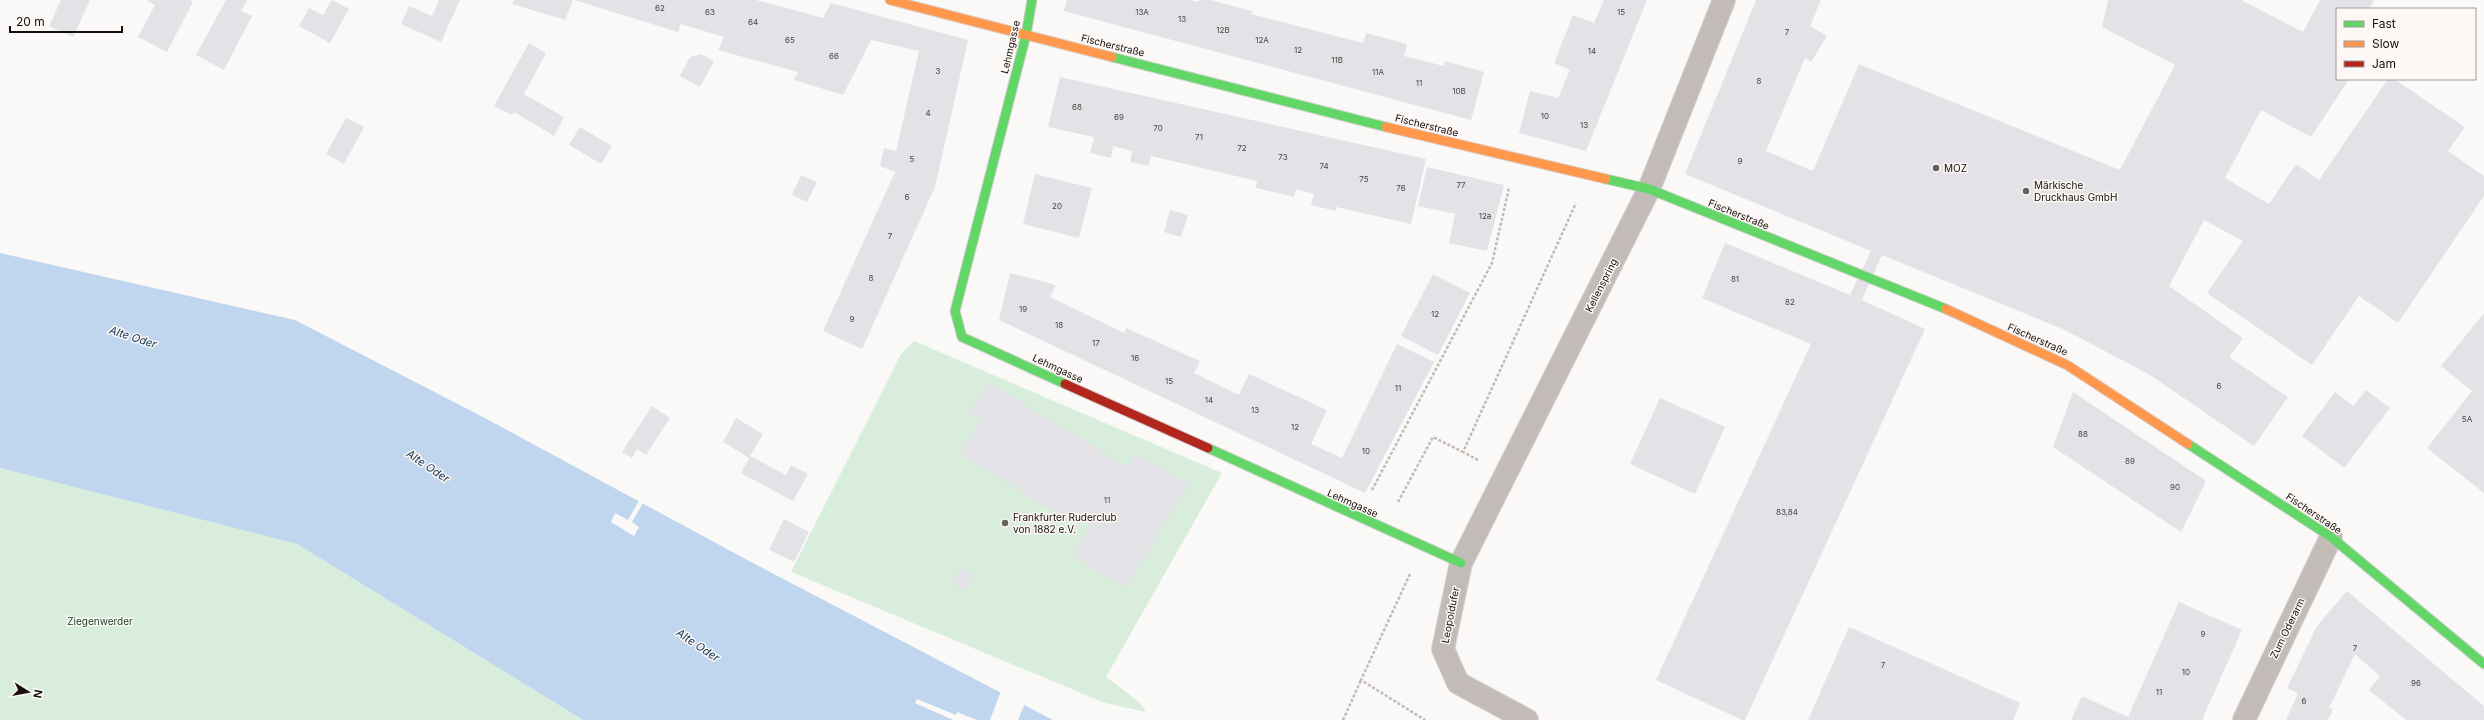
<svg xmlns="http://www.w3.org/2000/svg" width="2484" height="720" font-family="Inter,sans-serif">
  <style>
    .green { fill: #d8eddc }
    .water { fill: #c0d6ef }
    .pier { fill: #fbf9f7 }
    .building { fill: #e3e2e6 }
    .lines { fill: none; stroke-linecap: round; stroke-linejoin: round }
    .street-casing { stroke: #d6d3d2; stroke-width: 24 }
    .fast-casing { stroke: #d6d3d2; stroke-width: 11 }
    .slow-casing { stroke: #d6d3d2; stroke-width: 11 }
    .jam-casing { stroke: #d6d3d2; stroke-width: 11 }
    .path { stroke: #bfbab8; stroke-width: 2.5; stroke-dasharray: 3 2; stroke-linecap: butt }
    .street { stroke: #c2bbb8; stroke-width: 22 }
    .fast { stroke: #63d668; stroke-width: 9 }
    .slow { stroke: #ff974d; stroke-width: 9 }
    .jam { stroke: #b3261e; stroke-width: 9 }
    .poi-dot { fill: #66605d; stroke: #fdf8f5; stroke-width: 1.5 }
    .labels { text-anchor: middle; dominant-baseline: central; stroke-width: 3; stroke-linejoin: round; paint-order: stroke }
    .number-label { font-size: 8px; fill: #494341 }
    .street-label { font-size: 10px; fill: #160e0a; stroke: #fdf8f5 }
    .poi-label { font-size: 10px; fill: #160e0a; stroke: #fdf8f5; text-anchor: start }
    .park-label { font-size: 10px; fill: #0b3c1e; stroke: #fdf8f5 }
    .water-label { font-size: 11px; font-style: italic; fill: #0b3052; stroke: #fdf8f5 }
  </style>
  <rect width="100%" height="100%" fill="#fbf9f7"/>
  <path class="green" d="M914 341 1222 473 1106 677 1138 701 1146 712 1105 703 791 572 901 354Z
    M0 468 297 544 583 720H0Z"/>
  <path class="water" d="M0 253 295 320 483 417 751 562 1053 720H583L297 544 0 468Z"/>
  <path class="pier" d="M640 499 644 501 632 522 639 527 634 536 611 522 615 513 628 520Z
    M1001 691 1025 703 1018 720H990Z
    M917 699 956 715 957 712 977 720H953L915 703Z"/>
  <path class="building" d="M61 0H90L73 37 49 26Z
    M146 0H190L193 2 167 52 138 37 155 5Z
    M226 0H247L241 11 252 16 224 70 196 55Z
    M332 0 349 9 330 43 299 26 309 8 323 15Z
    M439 0H460L441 42 401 24 409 6 432 16Z
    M514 0H573L565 20 512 4Z
    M574 0H756L823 18 831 3 968 40 935 187 862 349 823 331 895 172 880 166 884 148 896 151 919 51 871 40 843 95 794 80 798 72 718 50 724 37 681 24 678 32Z
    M1067 0H1189L1198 2 1199 0H1210L1252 11 1251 14 1363 43 1366 33 1407 44 1404 56 1444 66 1445 61 1484 72 1471 120 1064 11Z
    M1604 0H1647L1586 151 1519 133 1530 91 1558 98 1570 70 1554 63 1573 15 1594 23Z
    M1756 0H1821L1810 26 1827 36 1811 62 1805 58 1766 151 1813 171 1859 64 2120 170 2175 65 2102 27 2108 0H2241L2303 32 2320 0H2374L2369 9H2337V79H2349L2311 137 2261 110 2225 178 2269 204 2296 164 2319 180 2388 79H2394L2465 127 2448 151 2484 176V196L2398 323 2359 296 2312 365 2207 293 2243 241 2204 220 2169 286 2243 338 2229 357 2288 397 2254 446 2150 375 2065 330 1882 255 1862 300 1925 329 1745 720H1742L1656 680 1811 344 1702 298 1725 243 1850 295 1871 251 1685 174Z
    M529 43 546 53 524 94 564 117 554 136 514 112 512 115 494 106Z
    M701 54 714 61 700 87 680 76 690 57Z
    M1060 77 1426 159 1411 224 1336 207V211L1311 205 1314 194 1296 189 1294 197 1256 188 1257 181 1151 156 1149 166 1130 162 1132 151 1113 146 1111 158 1090 153 1094 137 1048 127Z
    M346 118 364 127 344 164 326 154Z
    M580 127 612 146 601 164 569 145Z
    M1427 167 1504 185 1487 251 1449 243 1455 214 1418 206Z
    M1035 174 1092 188 1079 238 1023 224Z
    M801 175 817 182 807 202 792 195Z
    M1170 210 1188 215 1181 237 1164 232Z
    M1010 273 1056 285 1050 297 1124 333 1126 328 1200 361 1194 373 1239 395 1249 374 1327 410 1311 444 1342 458 1397 344 1434 362 1365 493 999 320Z
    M1433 274 1470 293 1438 355 1401 336Z
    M2484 313V493L2427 448 2472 391 2441 366Z
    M988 382 1127 467 1136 453 1189 485 1125 588 1073 556 1090 526 1071 514 1068 520 960 454 981 421 968 413Z
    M2366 390 2390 408 2344 468 2302 436 2335 392 2353 406Z
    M2073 392 2206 481 2181 532 2053 447Z
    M1660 398 1725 427 1695 494 1630 464Z
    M652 406 670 418 646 455 637 449 632 458 622 452Z
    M736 418 763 434 750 456 786 475 791 465 808 474 793 501 741 473 749 458 723 442Z
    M784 519 809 532 794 562 769 550Z
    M961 568 974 575 965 590 953 584Z
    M2347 591 2484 706V720H2406L2369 690 2380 676 2355 654 2329 708 2333 709 2328 720H2286L2298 693 2287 688 2317 626Z
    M2179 602 2242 630 2202 720H2071L2082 696 2128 717Z
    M1849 627 2020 703 2013 720H1808Z"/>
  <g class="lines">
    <defs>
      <path id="street" d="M1527 720 1458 683 1443 649 1461 563 1649 189 1724 0
        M2244 720 2331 537"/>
      <path id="fast" d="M1032 0 1026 35 955 311 962 337 1065 384
        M1112 57 1386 127
        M1606 179 1649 189 1946 309
        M2188 444 2331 537 2484 664
        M1208 448 1461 563"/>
      <path id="slow" d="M890 0 1112 57
        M1386 127 1606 179
        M1946 309 2067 365 2188 444"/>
      <path id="jam" d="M1065 384 1208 448"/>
    </defs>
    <use href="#street" class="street-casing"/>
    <use href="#fast" class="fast-casing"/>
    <use href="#slow" class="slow-casing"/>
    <use href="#jam" class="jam-casing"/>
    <path class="path" d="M1478 460 1463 452 1576 203
      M1372 490 1492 263 1509 188
      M1398 502 1433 437 1463 452
      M1410 574 1361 680 1425 720
      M1343 720 1361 680"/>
    <use href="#street" class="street"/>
    <use href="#fast" class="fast"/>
    <use href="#slow" class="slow"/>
    <use href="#jam" class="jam"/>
  </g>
  <g class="poi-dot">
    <circle cx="1936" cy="168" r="4"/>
    <circle cx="2026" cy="191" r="4"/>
    <circle cx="1005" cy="523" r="4"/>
  </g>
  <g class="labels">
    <g class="number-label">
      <text x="660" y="8">62</text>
      <text x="710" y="12">63</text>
      <text x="1142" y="12">13A</text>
      <text x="1621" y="12">15</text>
      <text x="1182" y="19">13</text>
      <text x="753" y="22">64</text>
      <text x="1223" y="30">12B</text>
      <text x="1787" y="32">7</text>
      <text x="790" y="40">65</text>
      <text x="1262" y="40">12A</text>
      <text x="1298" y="50">12</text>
      <text x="1592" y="51">14</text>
      <text x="834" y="56">66</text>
      <text x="1337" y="60">11B</text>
      <text x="938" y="71">3</text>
      <text x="1378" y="72">11A</text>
      <text x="1759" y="81">8</text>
      <text x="1419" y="83">11</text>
      <text x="1459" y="91">10B</text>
      <text x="1077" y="107">68</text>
      <text x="928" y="113">4</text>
      <text x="1545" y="116">10</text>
      <text x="1119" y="117">69</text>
      <text x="1584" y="125">13</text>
      <text x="1158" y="128">70</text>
      <text x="1199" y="137">71</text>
      <text x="1242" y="148">72</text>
      <text x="1283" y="157">73</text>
      <text x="912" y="159">5</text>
      <text x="1740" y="161">9</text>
      <text x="1324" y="166">74</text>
      <text x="1364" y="179">75</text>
      <text x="1461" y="185">77</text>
      <text x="1401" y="188">76</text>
      <text x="907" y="197">6</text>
      <text x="1057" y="206">20</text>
      <text x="1485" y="216">12a</text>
      <text x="890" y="236">7</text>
      <text x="871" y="278">8</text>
      <text x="1735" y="279">81</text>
      <text x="1790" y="302">82</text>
      <text x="1023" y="309">19</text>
      <text x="1435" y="314">12</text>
      <text x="852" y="319">9</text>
      <text x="1059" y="325">18</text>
      <text x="1096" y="343">17</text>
      <text x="1135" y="358">16</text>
      <text x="1169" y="381">15</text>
      <text x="2219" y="386">6</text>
      <text x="1398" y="388">11</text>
      <text x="1209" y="400">14</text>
      <text x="1255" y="410">13</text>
      <text x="2467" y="419">5A</text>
      <text x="1295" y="427">12</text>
      <text x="2083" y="434">88</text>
      <text x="1366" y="451">10</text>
      <text x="2130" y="461">89</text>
      <text x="2175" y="487">90</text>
      <text x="1107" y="500">11</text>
      <text x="1787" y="512">83,84</text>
      <text x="2203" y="634">9</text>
      <text x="2355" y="648">7</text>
      <text x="1883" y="665">7</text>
      <text x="2186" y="672">10</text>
      <text x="2416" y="683">96</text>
      <text x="2159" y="692">11</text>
      <text x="2304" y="701">6</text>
    </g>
    <g class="street-label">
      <text transform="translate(1113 45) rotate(14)">Fischerstraße</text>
      <text transform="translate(1010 47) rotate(-77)">Lehmgasse</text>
      <text transform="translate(1427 125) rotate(14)">Fischerstraße</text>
      <text transform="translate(1739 214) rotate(22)">Fischerstraße</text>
      <text transform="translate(1601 285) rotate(-63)">Kellenspring</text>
      <text transform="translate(2038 339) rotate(24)">Fischerstraße</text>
      <text transform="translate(1058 368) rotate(25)">Lehmgasse</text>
      <text transform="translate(1353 503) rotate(24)">Lehmgasse</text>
      <text transform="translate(2314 513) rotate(34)">Fischerstraße</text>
      <text transform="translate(1450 615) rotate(-79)">Leopoldufer</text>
      <text transform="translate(2287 628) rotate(-64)">Zum Oderarm</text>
    </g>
    <g class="poi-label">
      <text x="1944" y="168">MOZ</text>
      <text x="2034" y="185">Märkische<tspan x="2034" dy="12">Druckhaus GmbH</tspan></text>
      <text x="1013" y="517">Frankfurter Ruderclub<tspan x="1013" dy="12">von 1882 e.V.</tspan></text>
    </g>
    <g class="park-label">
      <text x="100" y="621">Ziegenwerder</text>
    </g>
    <g class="water-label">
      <text transform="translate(133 337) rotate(18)">Alte Oder</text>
      <text transform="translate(428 466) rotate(34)">Alte Oder</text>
      <text transform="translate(698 645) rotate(34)">Alte Oder</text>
    </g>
  </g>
  <rect x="2336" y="8" width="140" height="72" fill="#fdf8f5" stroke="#a19a97"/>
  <rect x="2344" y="21" width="20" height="6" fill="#63d668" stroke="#a19a97"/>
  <text x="2372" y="28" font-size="12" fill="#160e0a">Fast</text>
  <rect x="2344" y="41" width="20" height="6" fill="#ff974d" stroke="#a19a97"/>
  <text x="2372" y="48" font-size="12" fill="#160e0a">Slow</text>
  <rect x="2344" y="61" width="20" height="6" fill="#b3261e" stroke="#a19a97"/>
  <text x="2372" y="68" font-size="12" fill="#160e0a">Jam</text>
  <g transform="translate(28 692) rotate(101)" stroke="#fdf8f5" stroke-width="3" paint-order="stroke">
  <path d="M0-3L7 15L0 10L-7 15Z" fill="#160e0a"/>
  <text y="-6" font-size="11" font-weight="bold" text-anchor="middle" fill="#160e0a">N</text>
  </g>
  <path d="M10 26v6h112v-6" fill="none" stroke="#160e0a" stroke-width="2"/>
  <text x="16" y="26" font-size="12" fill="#160e0a" stroke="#fdf8f5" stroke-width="3" paint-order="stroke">20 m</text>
</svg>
